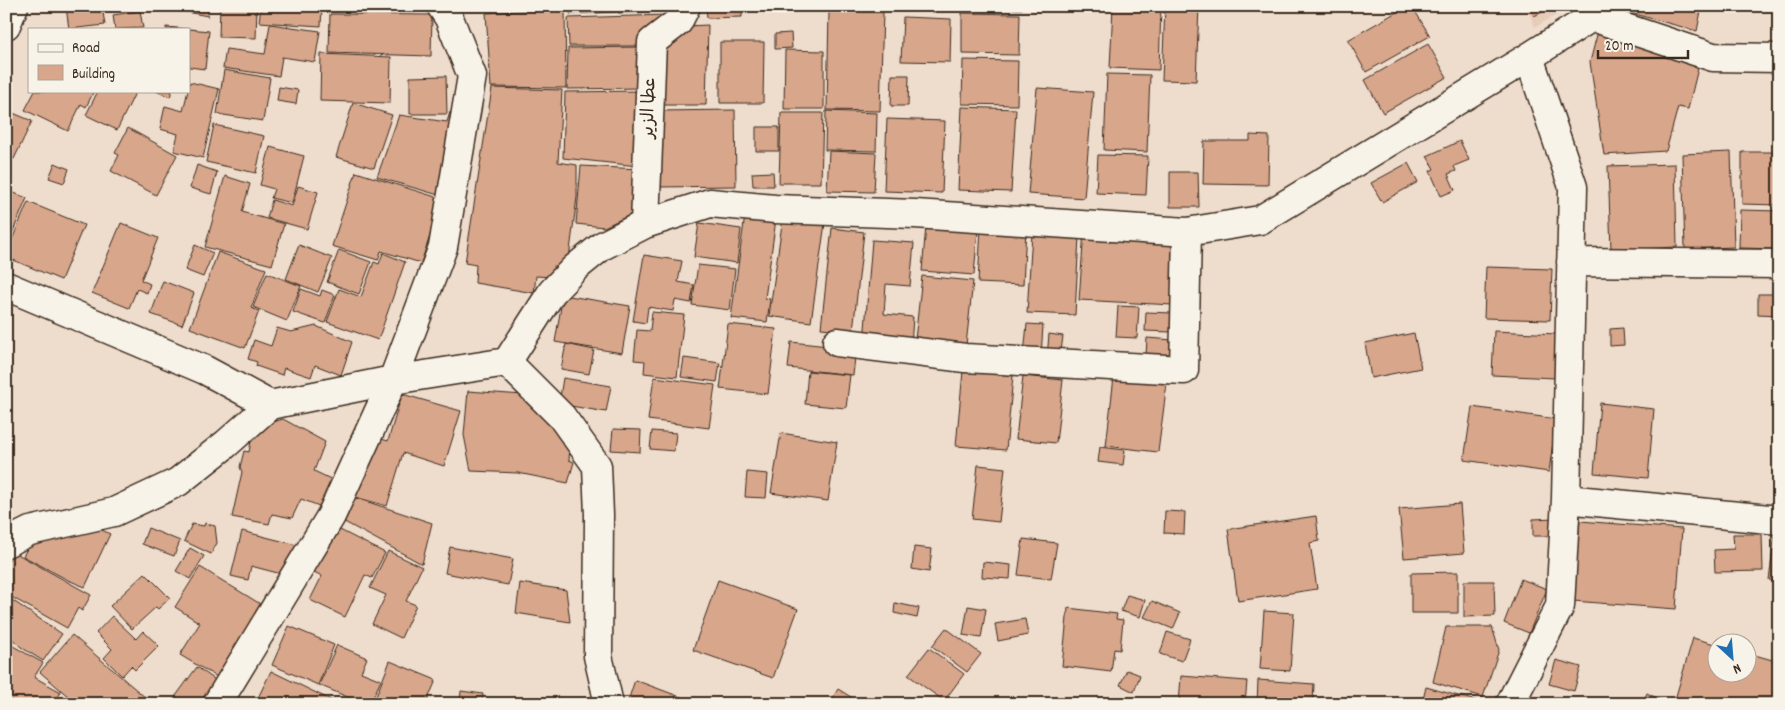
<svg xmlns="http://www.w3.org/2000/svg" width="1785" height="710" font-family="Dekko,'Playpen Sans Arabic',sans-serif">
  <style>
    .built { fill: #e7ccb8 }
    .building { fill: #d8a68b; stroke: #3b2a1e }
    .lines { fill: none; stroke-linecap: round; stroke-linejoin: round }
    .minor-casing { stroke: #3b2a1e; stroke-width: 31 }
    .minor { stroke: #f7f3e8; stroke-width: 28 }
    .labels { text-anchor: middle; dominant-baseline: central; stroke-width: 5; stroke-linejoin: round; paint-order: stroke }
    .street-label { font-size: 18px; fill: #3b2a1e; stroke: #f7f3e8 }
  </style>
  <rect width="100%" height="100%" fill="#eedccc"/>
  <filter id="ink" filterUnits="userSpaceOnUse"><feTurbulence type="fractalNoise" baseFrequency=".02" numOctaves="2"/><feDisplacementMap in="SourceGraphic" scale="10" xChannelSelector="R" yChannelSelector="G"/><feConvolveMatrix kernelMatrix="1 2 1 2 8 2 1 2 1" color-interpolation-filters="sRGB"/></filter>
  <g filter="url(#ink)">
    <path class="built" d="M1526 6H1572L1535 27Z"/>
    <path class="building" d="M48 6H102L105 25 69 29 66 7 48 9Z
      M107 6H141V7L107 11Z
      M157 6H179L157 9Z
      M180 6H207L208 16 181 11Z
      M220 6H257L256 38 219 37Z
      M261 6H322L321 26 259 22Z
      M331 6H414L416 12H331Z
      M570 6H615L616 12 570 14Z
      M618 6H667V11L618 13Z
      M706 6H742V17L707 18Z
      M830 6H893V7L830 8Z
      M966 6H1022V9L966 8Z
      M1113 6H1161L1159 70 1110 68Z
      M1165 6H1199L1196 81 1162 80Z
      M1407 6H1412L1430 36 1366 72 1348 40Z
      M1529 6H1555L1534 16Z
      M1632 6H1702L1697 31 1631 13Z
      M565 8 566 88 491 87 486 13Z
      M140 11 143 28 115 29 113 15Z
      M829 11 883 12 880 111 827 110Z
      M962 13 1020 14 1019 55 962 54Z
      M330 14 432 15 431 56 329 53Z
      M667 15 644 46H569L568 18Z
      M903 17 951 19 950 62 901 61Z
      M270 24 320 31 315 62 282 57 279 76 223 68 226 49 265 54Z
      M708 25 706 105H660L662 37 686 26Z
      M166 27 188 29H166Z
      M1599 27 1702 52 1688 109 1678 107 1666 151 1604 155 1590 62Z
      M189 29 209 31 205 69 189 67Z
      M791 33 792 48 775 49V34Z
      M720 42H764L763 103H720Z
      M1428 44 1447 77 1383 113 1365 80Z
      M643 47V88L567 89 568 48Z
      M785 50 824 51V109H784Z
      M321 54 391 57 390 103 320 101Z
      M963 60 1018 61 1017 105 962 104Z
      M224 70 270 78 263 121 217 114Z
      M1107 74 1150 75 1147 152 1104 150Z
      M892 75H909L908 106H891Z
      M446 76 447 114H410V77Z
      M190 82 219 89 203 158 174 151 178 134 160 129 165 106 183 111Z
      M279 87 298 90 296 104 277 101Z
      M492 88 562 90 558 162 577 165V197L568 266H554L552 277 536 276 534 293 475 283 476 265 465 263Z
      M1037 88 1093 92 1084 198 1028 194Z
      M35 91H94L86 107 81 104 68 131 25 110Z
      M98 91H136L117 130 86 115Z
      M156 91H172L170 97Z
      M642 91 638 166 563 158 565 92Z
      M353 103 392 115 374 168 336 157Z
      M962 107 1016 109 1011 192 958 190Z
      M6 110 32 121 14 159 6 155Z
      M735 110 736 186 658 187V111Z
      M826 111 877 113 876 151 825 150Z
      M450 112 458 113 442 196 377 177 399 115 447 122Z
      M781 113H823L821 183H779Z
      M887 119 945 121 942 193 884 191Z
      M214 125 264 136 256 173 206 162Z
      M756 127H779V151H756Z
      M128 128 177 155 156 195 111 171 119 155 115 153Z
      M1250 135 1269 136 1268 185 1203 184 1204 141H1250Z
      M1460 141 1469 160 1454 166 1456 171 1448 174 1455 190 1441 196 1430 171 1434 169 1427 156Z
      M270 147 304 156 292 203 271 198 274 189 260 185Z
      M829 151 876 153 874 192 827 191Z
      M1731 152 1734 247 1685 249 1682 154Z
      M1742 152H1779V205L1742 204Z
      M1098 155 1148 156 1146 195 1096 193Z
      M55 163 69 169 64 183 49 178Z
      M1408 163 1418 182 1382 202 1371 183Z
      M1675 164 1677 247 1611 250 1608 166Z
      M197 165 217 172 211 194 190 188Z
      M581 166 639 169 636 212 604 227 576 224Z
      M356 172 442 199 421 263 381 251 378 260 332 246Z
      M773 172 774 186H753L752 173Z
      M1170 172H1198L1199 207H1170Z
      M225 176 250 184 242 212 284 224 272 265 205 247Z
      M298 186 318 192 307 229 267 218 272 200 292 206Z
      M6 190 27 198 6 248Z
      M28 202 84 225 61 280 6 257V254Z
      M1740 210 1779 211V249L1739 248Z
      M745 215 776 219 765 298 770 299 767 322 731 318Z
      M783 217 825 223 811 322 769 316Z
      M121 223 158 238 141 280 150 284 147 293 137 289 129 308 92 293Z
      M699 223 741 229 737 263 694 257Z
      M926 226 978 229 974 275 922 271Z
      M981 226 1026 229 1023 285 978 283Z
      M832 228 864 232 853 331 821 328Z
      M1084 231 1178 237 1173 305 1079 300Z
      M1032 233 1079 236 1075 315 1027 313Z
      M872 240 914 243 910 286 886 284 884 314 913 317 911 346 864 342Z
      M195 245 213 253 203 277 185 270Z
      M299 245 332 258 318 292 286 279Z
      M339 250 371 262 359 294 327 282Z
      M218 252 266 269 251 308 259 311 245 348 190 328Z
      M383 253 405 262 378 340 327 322 339 289 361 297 374 262 379 264Z
      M644 255 682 261 678 282 694 285 691 303 675 300 673 311 648 307 646 323 633 321Z
      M698 265 735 269 730 310 692 305Z
      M1486 267 1552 269 1550 320 1484 318Z
      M267 273 301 286 287 321 253 307Z
      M922 276 973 281 966 345 915 340Z
      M163 281 194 293 182 325 151 314Z
      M301 289 320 296 322 290 335 295 325 323 293 312Z
      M1758 294H1779V315L1758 314Z
      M563 295 630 306 622 353 555 342Z
      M1118 306 1139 307 1137 338 1116 337Z
      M652 312 684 315 677 377 644 373 645 361 634 360 637 330 650 331Z
      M1146 312 1172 313 1171 332 1145 331Z
      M728 324 776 329 768 394 720 389Z
      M1027 324 1043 325 1041 357 1024 355Z
      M316 326 352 342 341 375 315 365 311 377 284 368 282 375 256 366 257 362 248 359 254 340 271 346 277 328 291 332Z
      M1623 328 1624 345 1610 346V329Z
      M1494 331 1557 334 1555 378 1492 375Z
      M1414 333 1421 368 1371 378 1365 343Z
      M1049 334 1063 336 1060 359 1047 358Z
      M1147 338 1173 340 1172 358 1146 356Z
      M791 342 856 349 853 375 788 368Z
      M566 344 594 350 589 374 561 369Z
      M684 358 720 363 717 382 681 377Z
      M981 367 1000 369V374L1013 376 1006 450 956 446 963 371 980 373Z
      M808 371 850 375 846 408 805 404Z
      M1023 376 1063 380 1056 443 1016 439Z
      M654 377 715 385 709 428 648 420Z
      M1114 377 1167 383 1158 452 1106 446Z
      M563 378 611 386 606 412 559 404Z
      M468 391 523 395 562 429 563 444 570 445 569 460 574 462 568 483 518 473 471 471 464 435Z
      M402 394 461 411 444 466 403 453 387 506 352 496 371 436 388 441Z
      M1600 403 1654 409 1648 478 1594 473Z
      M1472 407 1556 419 1549 472 1464 460Z
      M283 419 325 442 314 471 339 483 327 509 301 499 292 518 272 514 269 524 232 517 242 472 240 467 244 451 249 452 251 441 257 431 266 424Z
      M613 429 641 430 640 452 611 450Z
      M652 431 676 433 674 451 650 449Z
      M781 433 837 442 828 501 771 493Z
      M1100 447 1125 450 1123 465 1098 462Z
      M978 465 1005 468 999 522 972 519Z
      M747 472 768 474 766 498 745 497Z
      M350 496 432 523 422 564 339 519Z
      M1460 504 1464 553 1404 558 1399 509Z
      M1165 511 1185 512 1184 534 1164 533Z
      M1316 516 1319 541 1310 543 1317 589 1238 601 1228 529Z
      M1555 518V536H1533V519Z
      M1580 521 1682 529 1676 609 1573 601Z
      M205 523 215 526 217 543 211 554 184 541 192 524 204 526Z
      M90 524 110 534 85 587 68 580 23 556 30 544Z
      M1776 525H1779V581L1769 580Z
      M148 528 180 541 174 556 142 544Z
      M336 528 385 553 372 578 365 575 345 617 310 600 322 576 314 572Z
      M242 531 297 545 289 576 251 566 248 580 231 576Z
      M1733 534H1762L1763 571 1715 572 1714 550 1734 549Z
      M1023 539 1057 543 1051 579 1018 575Z
      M450 547 513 559 508 585 445 573Z
      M914 547 932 549 929 572 912 569Z
      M190 548 204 556 190 579 176 571Z
      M388 551 422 567 406 601 416 605 401 638 372 624 386 595 370 588Z
      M14 552 91 595 82 611 78 608 67 628 6 594V564Z
      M983 562 1011 565 1010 579 982 577Z
      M200 567 262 605 217 677 180 655 200 623 175 607Z
      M1458 572V613H1411V573Z
      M145 573 170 598 158 609 156 607 132 629 110 606Z
      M1521 579 1547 589 1529 633 1504 623Z
      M718 580 798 609 773 678 693 650Z
      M1464 581H1494L1495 616 1464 617Z
      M520 583 566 590 570 622 516 613Z
      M1127 595 1145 600 1140 617 1121 611Z
      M6 596 62 634 43 661 21 647 6 633Z
      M1152 601 1180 613 1173 629 1144 617Z
      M895 603 919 608 917 618 894 613Z
      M968 606 986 609 981 638 963 635Z
      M1068 608 1117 614 1116 619 1123 620 1120 650 1114 649 1111 672 1062 666Z
      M1264 611 1294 613 1290 671 1260 669Z
      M112 616 136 639 143 631 159 646 135 670 131 666 122 676 104 658 112 649 96 633Z
      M1025 619 1028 635 998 641 995 624Z
      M289 626 334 645 318 685 272 665Z
      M1446 627H1492L1499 650 1483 697 1433 682Z
      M946 628 981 654 967 672 932 646Z
      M1167 632 1190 639 1182 661 1160 654Z
      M72 635 146 698 141 704H77L40 672Z
      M1693 638 1718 645V672H1748V653L1779 662V704L1674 703Z
      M6 642 43 663 34 677 61 692 54 704H18L6 697Z
      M337 645 367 658 361 672 381 680 370 704H364L319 685Z
      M929 648 964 674 944 701 908 675Z
      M1556 660 1581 667 1574 691 1549 684Z
      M390 661 436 680 426 704H373Z
      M197 667 221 684 206 704H170Z
      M1127 670 1140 675 1134 692 1120 685Z
      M271 671 339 704H255Z
      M1181 676 1247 681 1245 704H1179Z
      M635 680 686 699 684 704H627Z
      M1258 680 1314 684 1313 704H1257Z
      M1426 687 1480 702V704H1422Z
      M838 689 862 704H829Z
      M461 691 483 694 482 704H460Z
      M1647 693 1664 702 1663 704H1642Z
      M520 700 545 704H519Z"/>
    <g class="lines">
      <defs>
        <path id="minor" d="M1592 17 1713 57 1779 58
          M6 25 14 6
          M1529 57 1573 187 1566 499 1779 520
          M645 224 652 42 678 22 686 6
          M1571 262 1779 264
          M6 286 205 370 270 405 393 380 507 362 552 292 575 268 602 246 645 224 710 203 775 209 915 214 1187 232 1260 220 1529 57 1592 17 1602 6
          M837 342 965 358 1184 370 1187 232
          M507 362 562 417 597 466 599 515 598 656 609 704
          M6 543 30 531 114 512 178 482 226 444 270 405
          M217 704 331 516 393 380 443 247 472 76 449 18 441 6
          M1510 704 1560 606 1566 499"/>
      </defs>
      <use href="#minor" class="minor-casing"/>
      <use href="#minor" class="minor"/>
    </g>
  </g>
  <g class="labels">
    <g class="street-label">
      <text transform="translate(650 108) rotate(-88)">عطا الزير</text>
    </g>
  </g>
  <rect width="1785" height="710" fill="none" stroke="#f7f3e8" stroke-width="25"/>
  <rect x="12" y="12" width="1760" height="685" fill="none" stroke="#3b2a1e" stroke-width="2" filter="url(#ink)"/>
  <rect x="28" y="28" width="162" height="65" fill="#f7f3e8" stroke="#aca397"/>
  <rect x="38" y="44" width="25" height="8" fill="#f7f3e8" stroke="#aca397"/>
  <text x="72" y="52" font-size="15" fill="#3b2a1e">Road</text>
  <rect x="38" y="65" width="25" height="15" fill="#d8a68b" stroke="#aca397"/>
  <text x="72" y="78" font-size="15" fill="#3b2a1e">Building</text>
  <g transform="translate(1732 658) rotate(154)"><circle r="24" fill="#f7f3e8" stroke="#aca397"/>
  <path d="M0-4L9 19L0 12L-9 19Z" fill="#1f6fb2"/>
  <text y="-8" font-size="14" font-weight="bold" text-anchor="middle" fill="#3b2a1e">N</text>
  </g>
  <path d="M1598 50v8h90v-8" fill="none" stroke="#3b2a1e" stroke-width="2.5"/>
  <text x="1605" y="50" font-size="15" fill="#3b2a1e" stroke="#f7f3e8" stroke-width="4" paint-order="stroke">20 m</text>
</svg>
